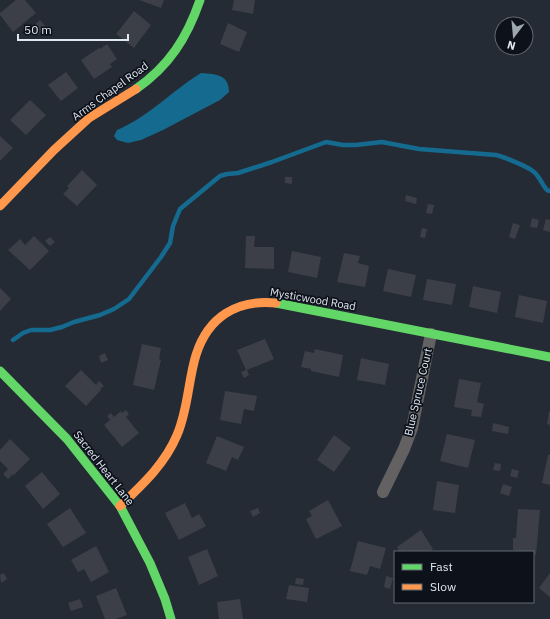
<svg xmlns="http://www.w3.org/2000/svg" width="550" height="619" font-family="'IBM Plex Sans',sans-serif">
  <style>
    .water { fill: #156b8f }
    .lines { fill: none; stroke-linecap: round; stroke-linejoin: round }
    .stream { stroke: #156b8f; stroke-width: 4.5 }
    .building { fill: #3c3f47 }
    .street { stroke: #646163; stroke-width: 12 }
    .fast { stroke: #63d668; stroke-width: 9 }
    .slow { stroke: #ff974d; stroke-width: 9 }
    .labels { text-anchor: middle; dominant-baseline: central; stroke-width: 3.5; stroke-linejoin: round; paint-order: stroke }
    .street-label { font-size: 11px; fill: #e0e8f3; stroke: #0d121a }
  </style>
  <rect width="100%" height="100%" fill="#242b34"/>
  <path class="water" d="M201 73C217 74 229 75 229 92L220 100 163 130 141 140 128 143 117 140 114 136 117 130C148 117 172 91 201 73Z"/>
  <g class="lines">
    <path class="stream" d="M13 340 23 333 31 330H50L62 327 74 322 100 315 114 309 129 299 161 257 170 243 173 226 180 209 220 176 227 174 238 173 272 162 326 142 343 145H356L382 142 419 149 496 155C504 157 529 167 534 172 540 177 542 185 547 190L550 191"/>
  </g>
  <path class="building" d="M16 0H25L36 13 13 32 0 15V13Z
    M139 0H164L161 8Z
    M234 0H255L253 14 232 10Z
    M134 11 151 25 134 48 116 34Z
    M40 20 46 27 38 35 31 28Z
    M228 23 247 32 239 52 220 44Z
    M107 44 117 59 110 64 112 67 94 79 81 60 99 48 100 49Z
    M66 72 78 88 61 101 48 85Z
    M30 100 46 115 26 135 10 120Z
    M0 136 13 148 0 161Z
    M82 170 97 185 77 206 63 194 69 188 67 186Z
    M285 177H292V184L285 183Z
    M406 195 417 198 416 204 405 201Z
    M428 204 434 205 432 214 426 213Z
    M532 218 539 220 537 228 530 227Z
    M546 219 550 220V232L543 230Z
    M513 223 520 225 515 239 509 237Z
    M422 228 427 229 425 238 420 237Z
    M34 236 49 251 30 270 8 250 20 239 25 245Z
    M246 236H255L254 247H274V269L245 268Z
    M50 237 55 242 50 246 45 241Z
    M292 251 321 257 317 278 288 272Z
    M344 253 360 256 358 263 369 266 365 287 337 282Z
    M388 269 416 275 411 297 383 291Z
    M427 279 456 284 452 305 423 300Z
    M473 286 501 292 497 313 469 307Z
    M0 288 11 299 0 311Z
    M519 295 547 301 543 323 515 317Z
    M265 339 274 359 247 370 249 375 244 378 241 372 246 370 237 350Z
    M142 344 161 348 159 359 161 360 154 390 133 385Z
    M315 349 343 355 339 377 311 371V369L301 367 305 351 314 353Z
    M105 353 108 360 101 363 99 356Z
    M361 358 389 364 385 385 357 380Z
    M81 370 96 385 99 381 104 386 100 389 101 390 86 406 65 386Z
    M459 379 481 383 477 402 484 404 481 417 471 416 472 410 454 407Z
    M225 391 257 396 254 411 244 409 241 424 220 420Z
    M126 410 129 414 126 417 139 433 122 447 104 425 110 420 107 416 111 413 114 417 121 411 122 413Z
    M549 412H550V425L547 424Z
    M493 423 509 427 508 434 492 431Z
    M447 434 475 440 468 468 440 461Z
    M334 435 351 448 334 472 317 460Z
    M217 436 244 447 238 460 232 457 226 471 206 463Z
    M10 439 30 459 14 475 13 474 8 479 3 474 8 469 0 461V450Z
    M548 455H550V485L542 483Z
    M495 463 501 464 500 471 493 470Z
    M512 469 519 471 517 478 510 476Z
    M42 472 60 494 43 509 25 486Z
    M437 481 459 485 455 513 433 510Z
    M503 484 512 487 509 496 500 493Z
    M328 500 342 526 316 539 306 519 312 516 309 511Z
    M185 503 192 518 199 514 206 526 179 540 165 513Z
    M70 508 86 533 63 547 47 524Z
    M258 508 260 513 253 517 250 511Z
    M518 509 540 510 536 555 533 554V552H518V551L513 550V538H516Z
    M421 530 433 549 429 552H400L397 547Z
    M358 541 386 548 380 569 370 566 367 575 350 571Z
    M96 546 109 572 91 582 84 569 78 572 71 560Z
    M207 549 218 576 199 585 188 557Z
    M4 573 7 579 1 583 0 575Z
    M550 573V597L539 588Z
    M386 576 393 578 390 589 384 587Z
    M296 578 304 579 303 585 295 584Z
    M289 585 309 588 307 602 286 599Z
    M116 588 127 615 116 619H105L96 596Z
    M80 599 83 607 71 611 68 603Z
    M240 599 243 619H219L217 602Z"/>
  <g class="lines">
    <path class="street" d="M383 492 404 449 412 428 431 334"/>
    <path class="fast" d="M136 89C169 66 187 38 200 0
      M276 303 550 357
      M0 371 67 439 120 506 150 563 165 599 171 619"/>
    <path class="slow" d="M0 206 54 150 89 118 136 89
      M120 506C142 485 165 464 177 435 188 410 188 381 196 355 208 317 237 299 276 303"/>
  </g>
  <g class="labels">
    <g class="street-label">
      <text transform="translate(110 91) rotate(-36)">Arms Chapel Road</text>
      <text transform="translate(313 299) rotate(10)">Mysticwood Road</text>
      <text transform="translate(418 392) rotate(-77)">Blue Spruce Court</text>
      <text transform="translate(104 468) rotate(52)">Sacred Heart Lane</text>
    </g>
  </g>
  <rect x="394" y="551" width="140" height="52" fill="#0d121a" stroke="#616871"/>
  <rect x="402" y="564" width="20" height="6" fill="#63d668" stroke="#616871"/>
  <text x="430" y="571" font-size="12" fill="#e0e8f3">Fast</text>
  <rect x="402" y="584" width="20" height="6" fill="#ff974d" stroke="#616871"/>
  <text x="430" y="591" font-size="12" fill="#e0e8f3">Slow</text>
  <g transform="translate(514 36) rotate(196)"><circle r="19" fill="#0d121a" stroke="#616871"/>
  <path d="M0-3L7 15L0 10L-7 15Z" fill="#9ea6b0"/>
  <text y="-6" font-size="11" font-weight="bold" text-anchor="middle" fill="#e0e8f3">N</text>
  </g>
  <path d="M18 34v6h110v-6" fill="none" stroke="#e0e8f3" stroke-width="2"/>
  <text x="24" y="34" font-size="12" fill="#e0e8f3" stroke="#0d121a" stroke-width="3" paint-order="stroke">50 m</text>
</svg>
